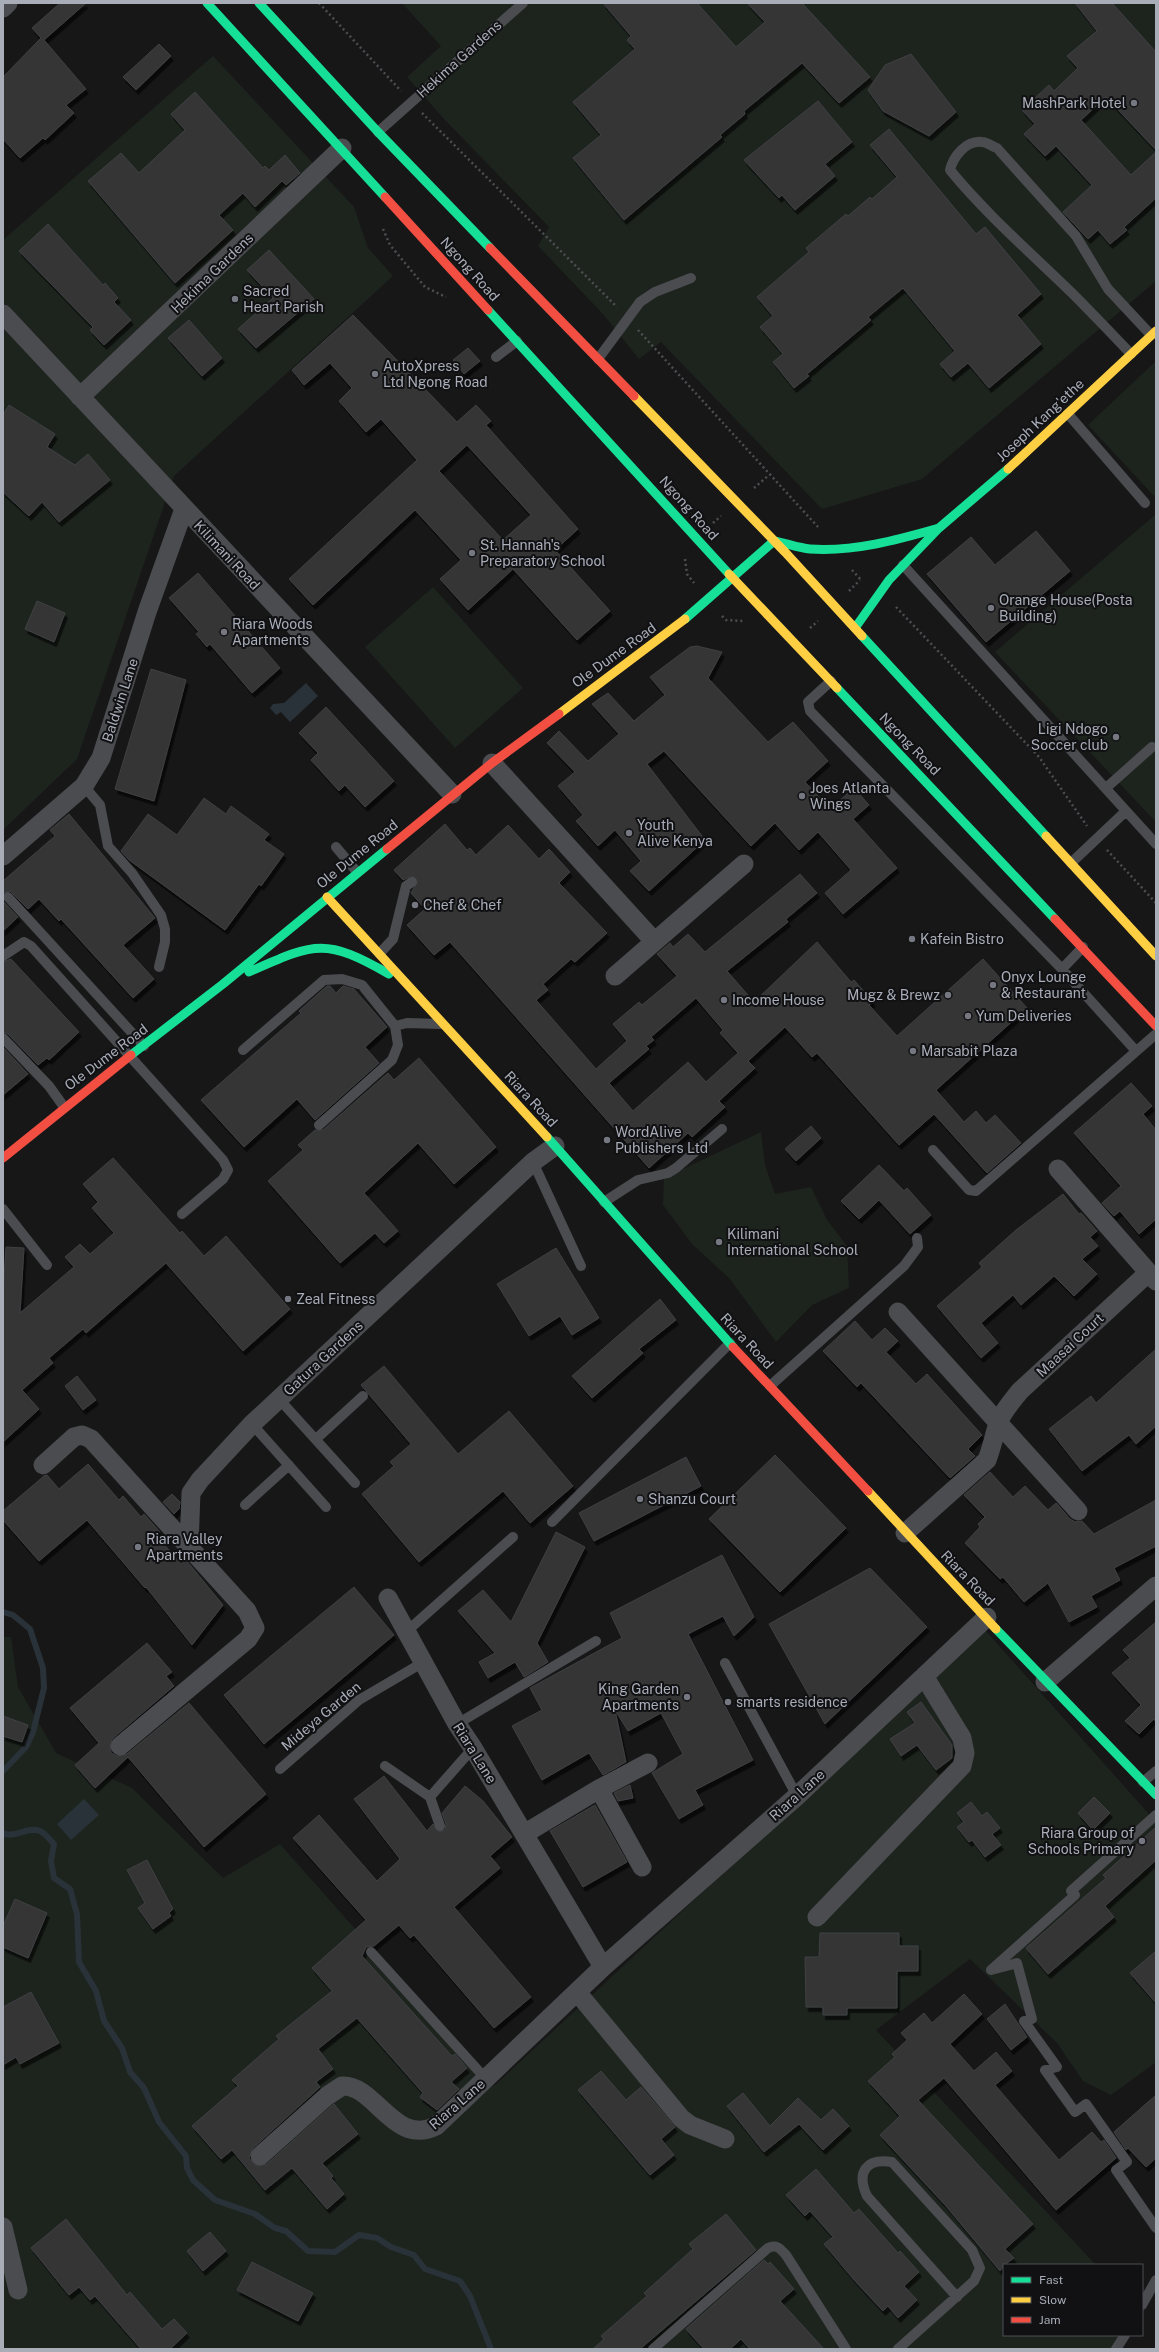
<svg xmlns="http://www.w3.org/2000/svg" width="1159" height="2352" font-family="'Public Sans',sans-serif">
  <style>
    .green { fill: #1d241e }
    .water { fill: #2a3239 }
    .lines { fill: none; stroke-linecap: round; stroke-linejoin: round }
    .stream { stroke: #2a3239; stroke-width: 6 }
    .building { fill: #353536; stroke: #3f4043; fill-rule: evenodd; filter: url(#shadow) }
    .path { stroke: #4d4e52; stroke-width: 2.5; stroke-dasharray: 2 3; stroke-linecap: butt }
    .lane { stroke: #4b4c50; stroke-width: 10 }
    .street { stroke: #4b4c50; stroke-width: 19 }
    .fast { stroke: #16e098; stroke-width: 9 }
    .slow { stroke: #ffcf43; stroke-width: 9 }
    .jam { stroke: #f24e42; stroke-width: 9 }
    .poi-dot { fill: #757880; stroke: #111113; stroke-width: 1.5 }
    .labels { text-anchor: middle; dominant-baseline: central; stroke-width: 4; stroke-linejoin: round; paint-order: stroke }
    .street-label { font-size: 14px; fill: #a8adb8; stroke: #111113 }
    .poi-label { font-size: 14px; fill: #a8adb8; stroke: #111113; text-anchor: start }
  </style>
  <defs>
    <filter id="shadow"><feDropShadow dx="2.5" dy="4.5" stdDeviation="0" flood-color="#0009"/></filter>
  </defs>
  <rect width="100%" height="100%" fill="#171717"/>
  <path class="green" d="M402 3H1156V281L922 479 822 509 661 342 639 359 603 314 538 246 549 227 444 119 407 77 441 46Z
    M213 56 354 207 368 248 393 276 174 476 77 759 3 830V240Z
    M1156 361V498L1088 425Z
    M1156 514V822L995 652Z
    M433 587 523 688 455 748 365 647Z
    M761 1132 765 1165 775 1194 811 1187 827 1220 847 1246 849 1288 812 1305 776 1342 730 1279 692 1244 663 1205 664 1178Z
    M985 1630 1156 1822V2062L1111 2095 1083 2081 1057 2043 970 1959 876 2030 1096 2265H1004V2335H1130L1116 2349H3V1637H11L18 1687 56 1753 132 1788 223 1878 280 1844 494 2086Z"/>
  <path class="water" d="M306 683 318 696 290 722 281 712 276 715 270 708 273 704 284 703Z
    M84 1799 99 1815 71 1840 57 1824Z"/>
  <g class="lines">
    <path class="stream" d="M3 1612 13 1615 30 1629 43 1668 44 1688 33 1732 26 1747 3 1771
      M3 1833C14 1839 27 1826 40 1831 45 1833 50 1840 54 1844L51 1861 54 1878 70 1889 77 1914 79 1962 96 1991 104 2021 122 2048 130 2072 144 2088 159 2122 186 2156 187 2168 193 2180 215 2200 255 2214 275 2228 286 2231 308 2251 335 2252 359 2235 377 2238 391 2247 414 2255 425 2269 460 2281 470 2296 491 2349"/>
  </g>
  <path class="building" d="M60 3H86L44 40 86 89 66 105 74 113 45 140 43 138 20 158 3 139V77L41 38 32 28Z
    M603 3H697L736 47 765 22 747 3H802L870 77 839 103 802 63 744 111 745 114 720 135 722 137 624 220 573 158 601 135 573 102 635 49 627 40 631 36Z
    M1075 3H1112L1156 52V150L1106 97 1081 120 1131 175 1156 152V198L1124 227 1127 230 1110 244 1098 230 1088 239 1063 212 1092 185 1056 146 1045 156 1024 134 1035 124 1022 110 1049 85 1054 91 1078 68 1067 56 1097 31Z
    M159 44 171 56 136 90 123 77Z
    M911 54 956 112 929 136 883 111 868 90 885 65Z
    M195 92 263 168 265 166 269 170 285 155 300 173 286 185 282 181 255 207 243 193 219 215 233 230 175 283 88 181 121 153 139 173 185 130 171 114Z
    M818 101 852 142 825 164 835 176 795 210 782 195 779 198 744 160Z
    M889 129 976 234 985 227 1041 294 1017 315 1041 344 989 388 968 363 951 377 940 364 955 351 903 288 868 317 871 320 807 374 809 376 794 388 773 362 783 354 760 327 773 316 757 297 809 252 806 248 846 214 848 216 870 197 872 199 897 177 870 145Z
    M48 224 103 285 105 283 118 298 114 302 131 320 104 345 90 330 93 327 19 251Z
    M269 250 314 299 256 348 238 329 273 298 247 270Z
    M353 315 457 422 476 405 491 421 486 425 578 529 555 550 610 611 577 640 513 569 468 610 440 579 461 560 415 510 313 605 289 579 417 460 381 419 366 432 339 401 352 388 330 363 304 385 292 370ZM467 445 531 515 503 540 439 471Z
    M189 320 222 358 202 376 168 338Z
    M468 348 480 361 464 374 453 360Z
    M9 405 55 434 47 447 75 465 88 454 110 480 59 522 42 502 29 516 3 492V415Z
    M1036 531 1070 571 986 642 927 574 971 537 995 565Z
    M198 573 280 668 252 693 210 644 207 647 196 634 199 632 169 598Z
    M37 601 65 613 54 642 25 629Z
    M697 646 722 652 708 678 768 742 793 722 828 761 805 782 830 809 854 788 869 805 853 819 897 868 843 914 825 893 851 870 818 832 799 850 775 823 751 846 664 751 647 764 705 840 649 891 630 871 641 861 615 830 598 846 576 821 583 815 558 786 575 772 547 743 559 731 588 761 619 734 592 704 608 693 634 721 665 695 650 677 690 647Z
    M151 669 186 680 154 801 115 789Z
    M326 707 394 781 365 807 345 785 339 791 311 760 318 753 299 733Z
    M204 798 226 814 231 806 269 834 264 840 284 854 261 886 259 884 225 930 129 860 121 851 148 814 177 835Z
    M69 814 155 918 123 945 154 979 133 998 61 919 59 921 39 899 28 909 10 891 3 893V881L55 836 50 830Z
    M445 824 467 850 470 848 476 855 508 825 539 859 549 849 570 872 559 883 607 933 575 962 571 959 543 984 548 990 536 1000 596 1069 627 1041 613 1024 639 1002 642 1005 677 976 657 954 670 943 673 947 688 934 705 952 800 874 817 893 786 919 788 922 727 971 754 1002 817 942 851 982 854 980 873 1002 869 1005 897 1036 983 959 1027 1008 936 1090 964 1122 976 1111 986 1123 995 1115 1021 1143 987 1173 934 1114 899 1145 817 1053 812 1057 785 1027 748 1061 755 1068 719 1101 725 1107 692 1137 688 1133 649 1168 450 942 434 955 407 925 425 909 411 893 418 881 412 876 403 880 394 870ZM696 998 723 1030 720 1033 738 1053 706 1082 688 1062 633 1111 609 1083 649 1049 646 1046 654 1040 651 1037Z
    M3 901 18 917 3 931Z
    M11 959 79 1032 49 1060 47 1058 38 1065 8 1034 3 1032V962Z
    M327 986H330L336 993 343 986 354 989 387 1027 365 1047 379 1063 315 1120 297 1099 244 1147 201 1100 301 1013 299 1011Z
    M3 1047 28 1074 3 1095Z
    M419 1058 496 1147 454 1184 418 1143 364 1193 398 1231 384 1243 375 1233 340 1263 268 1181 303 1150 298 1145 315 1130H323L388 1073 394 1080Z
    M1131 1083 1152 1106 1143 1114 1156 1130V1219L1139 1234 1120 1211 1114 1216 1102 1203 1121 1186 1074 1133Z
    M811 1126 821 1138 796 1161 785 1149Z
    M113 1158 180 1233 182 1231 204 1256 226 1236 290 1309 243 1351 166 1263 86 1333 83 1329 49 1358 53 1363 22 1390 39 1409 3 1442V1294L6 1247 24 1248 20 1313 74 1267 65 1257 80 1244 90 1254 114 1233 92 1208 98 1202 83 1184Z
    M879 1165 904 1191 907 1188 931 1215 910 1234 879 1200 859 1219 841 1201Z
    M1063 1194 1079 1214 1081 1213 1097 1231 1090 1237 1098 1246 1082 1259 1097 1274 1074 1296 1054 1276 1021 1305 1013 1295 981 1323 998 1343 981 1358 937 1306 982 1267 979 1263 1016 1230Z
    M556 1248 599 1318 572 1335 560 1316 529 1336 497 1284Z
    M660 1299 676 1320 639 1349 643 1353 592 1398 572 1376Z
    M855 1321 872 1340 885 1328 898 1341 886 1352 916 1384 927 1374 982 1435 968 1449 975 1456 950 1478 861 1383 857 1387 823 1351Z
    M1156 1349V1426L1136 1444 1129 1435 1082 1471 1049 1429 1091 1396 1096 1403Z
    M384 1366 458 1454 509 1411 573 1486 530 1523 503 1491 419 1562 362 1494 394 1466 390 1462 411 1444 361 1385Z
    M77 1376 96 1400 83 1410 65 1386Z
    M775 1455 846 1528 780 1592 709 1519Z
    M686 1457 701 1486 594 1541 579 1513Z
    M88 1464 119 1500 123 1496 141 1517 144 1514 160 1532 156 1535 181 1564 186 1560 223 1605 192 1645 146 1587 145 1588 87 1520 39 1561 3 1520V1511L44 1476 47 1475 59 1489Z
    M990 1472 1013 1497 1025 1486 1048 1510 1056 1503 1070 1519 1075 1522 1082 1521 1094 1534 1156 1500V1546L1114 1568 1120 1580 1091 1596 1097 1607 1069 1622 1048 1583 1024 1602 1003 1577 1000 1579 965 1543 980 1527 978 1524 985 1517 964 1495Z
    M172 1494 180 1502 179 1509 174 1514 163 1502Z
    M556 1532 585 1547 537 1643 548 1662 524 1677 515 1662 488 1678 479 1662 495 1653 458 1611 483 1590 511 1622Z
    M722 1555 754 1617 734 1636 723 1616 688 1634 753 1760 695 1790 703 1805 679 1819 652 1773 683 1754 661 1713 628 1731 615 1710 626 1762 603 1775 589 1753 542 1780 512 1726 542 1710 530 1688 622 1638 610 1613Z
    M870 1568 927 1627 825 1724 769 1624Z
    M354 1587 394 1635 264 1744 224 1695Z
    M1156 1622V1722L1154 1719 1139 1734 1125 1721 1141 1705 1112 1673 1130 1658 1123 1650Z
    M147 1643 172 1672 166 1676 174 1686 113 1738 110 1743 111 1753 117 1756 127 1754 189 1703 266 1794 204 1847 128 1757 95 1788 75 1765 99 1743 70 1708Z
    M921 1702 952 1745V1758L936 1770 917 1745 901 1756 890 1739 915 1723 907 1712Z
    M3 1716 28 1725 22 1742 3 1736Z
    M384 1776 427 1831 433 1824 438 1832 445 1830 446 1824 442 1813 465 1786 483 1801 512 1837 490 1856 500 1868 454 1907 531 1997 494 2028 414 1935 410 1938 399 1925 374 1946 366 1947 362 1956 452 2056 455 2054 467 2068 451 2082 459 2089 437 2110 420 2097 423 2093 357 2018 318 2049 333 2069 316 2082 320 2087 253 2148 249 2158 256 2166 267 2164 334 2104 358 2134 322 2163 333 2176 331 2178 344 2194 327 2209 292 2168 265 2190 232 2150 221 2159 192 2126 238 2086 232 2080 279 2039 276 2036 332 1991 312 1968 366 1920 293 1838 319 1815 377 1881 400 1859 354 1799Z
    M630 1785 633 1798 618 1801 614 1793Z
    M1094 1797 1110 1813 1093 1830 1078 1813Z
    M971 1802 982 1816 987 1812 1000 1828 992 1834 1001 1845 985 1857 972 1840 969 1842 957 1827 964 1822 957 1813Z
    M595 1805 627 1862 583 1887 550 1831Z
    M1156 1827V1860L1105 1906 1114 1917 1048 1974 1026 1948 1106 1878 1103 1875Z
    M147 1860 173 1909 169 1913 171 1916 153 1929 138 1908 145 1903 127 1870Z
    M15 1899 47 1913 28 1958 3 1947V1926Z
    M820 1933H899V1946H918V1971H897V2008H847V2015H823V2007H806L805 1957H819Z
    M1156 1951V2003L1130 1973Z
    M31 1992 59 2043 20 2064 16 2057 3 2065V2007Z
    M964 1994 982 2014 950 2044 974 2071 996 2052 1012 2071 995 2085 1059 2160 1092 2132 1101 2142 1104 2140 1116 2158 1056 2210 944 2078 918 2100 1033 2224 1005 2249 1014 2258 1004 2265 1000 2271 946 2206 880 2135 900 2116 868 2081 895 2057 892 2054 907 2040 901 2033 924 2013 932 2023Z
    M1005 2004 1027 2037 1011 2050 987 2019Z
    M601 2071 626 2100 641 2087 675 2127 661 2139 674 2155 650 2175 578 2090Z
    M743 2093 770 2126 798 2098 821 2120 833 2109 849 2126 823 2150 799 2124 764 2152 727 2106Z
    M1156 2095V2158L1146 2167 1128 2148 1126 2150 1114 2132Z
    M816 2169 854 2213 859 2209 898 2253 900 2251 919 2272 904 2286 917 2300 898 2318 888 2306 883 2311 855 2281 824 2244 833 2237 810 2211 805 2216 786 2195Z
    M726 2214 756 2250 640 2349H593L604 2339 601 2336 647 2296 644 2293 693 2249 689 2244Z
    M66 2219 127 2295 130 2292 162 2329 174 2319 187 2333 170 2349H141L95 2296 90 2300 79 2287 69 2295 31 2248Z
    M210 2232 226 2251 203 2271 187 2251Z
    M764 2260 768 2264 770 2262 794 2289 780 2301 824 2349H750L741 2339 730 2349H704L686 2329Z
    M252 2262 313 2293 298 2321 237 2290Z"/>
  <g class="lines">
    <path class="path" d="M319 3 401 91
      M422 113 617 307
      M383 229 390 245 425 287 446 297
      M638 330 818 527
      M754 488 769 475
      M713 523 721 516
      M685 559 687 574 694 583
      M852 570 862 581
      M849 591 860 580
      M896 607 1039 757 1087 826
      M722 616 726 620 743 621
      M810 628 818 621
      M1107 850 1156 903"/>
    <path class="lane" d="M378 132 523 3
      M1131 354C1112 334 1092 313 1072 293 1031 253 987 215 950 170 953 157 966 140 982 142 987 142 993 147 997 148L1076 236 1108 289 1151 335
      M496 357 517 341
      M598 359 640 302 655 292 691 278
      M1068 414 1145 503
      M903 565 1156 844
      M831 681 808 702 810 711 1062 969 1136 1051
      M84 786 100 805 108 846 132 873 161 915 165 929V942L159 967
      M1106 788 1152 747
      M336 847 357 872
      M1071 863 1126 811
      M8 897 144 1046
      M380 953 393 939 406 886 412 882
      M3 956 24 942 31 946 223 1160 228 1170 223 1179 182 1214
      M1062 969 1083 947
      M395 1026 407 1023 441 1024
      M3 1038 49 1086 64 1107
      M243 1050 324 980 342 979 362 985 395 1026 398 1045 392 1060 319 1125
      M933 1150 969 1190 976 1191 1156 1034
      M533 1162 581 1266
      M604 1202 638 1180 668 1173 676 1168 722 1129
      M3 1209 47 1265
      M770 1386 904 1266 918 1247 917 1238
      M279 1399 355 1483
      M252 1424 326 1507
      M316 1439 363 1396
      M245 1505 289 1465
      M552 1522 730 1343
      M406 1632 513 1537
      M725 1663 797 1796
      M457 1724 596 1641
      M385 1766 430 1797 440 1826
      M280 1769 359 1700 422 1663
      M1143 1782 1156 1771
      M430 1797 473 1748
      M1156 1815 1071 1891 1075 1895 991 1970 1017 1963 1032 2019 1024 2021 1057 2067 1045 2070 1075 2112 1086 2104 1127 2162 1116 2170 1156 2228
      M371 1952 486 2079
      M1142 2305 1156 2280
      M653 2349 768 2248C776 2244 780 2248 786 2255L846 2349
      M898 2349 974 2281 980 2268 972 2250 892 2162C866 2158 856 2172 867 2196L957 2297
      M1116 2349 1125 2335"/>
    <path class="street" d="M3 8 8 3
      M3 314 452 794
      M80 397 342 148
      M492 763 654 941
      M3 856 84 786 101 758 147 612 184 509
      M615 976 744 864
      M1058 1169 1156 1281
      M898 1312 1078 1511
      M43 1465 74 1437 82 1435 91 1439 247 1611 255 1628 248 1639 120 1746
      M905 1533 987 1460C992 1447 994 1436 998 1423 1003 1411 1012 1401 1020 1391L1148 1273
      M189 1546 191 1493 200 1480 252 1424 533 1162 555 1146
      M388 1598 457 1724 473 1748 603 1967
      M1045 1682 1156 1586
      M599 1789 642 1867
      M524 1834 599 1789 648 1763
      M817 1917 962 1766 965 1753 962 1738 924 1676
      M577 1992 681 2118 690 2125 725 2139
      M260 2156 327 2096 342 2086C375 2084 394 2147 436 2126L603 1967 797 1796 987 1617
      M3 2227 18 2290"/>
    <path class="fast" d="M207 3 385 197
      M259 3 378 132 490 248
      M488 310 729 574
      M685 619 774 541C786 543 798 548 810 549 854 552 897 540 939 528
      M855 628 889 580 939 528 1008 469
      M862 636 1046 836
      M837 688 1055 919
      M249 972C315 943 324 937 389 974
      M131 1055 223 984 387 849
      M547 1137 733 1347
      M996 1629 1156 1795"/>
    <path class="slow" d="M634 396 785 552 862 636
      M1008 469 1156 331
      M729 574 837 688
      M559 714 685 619
      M1046 836 1156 956
      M327 897 547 1137
      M868 1491 996 1629"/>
    <path class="jam" d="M385 197 488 310
      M490 248 634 396
      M387 849 492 763 559 714
      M1055 919 1156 1026
      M3 1158 131 1055
      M733 1347 868 1491"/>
  </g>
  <g class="poi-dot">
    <circle cx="1134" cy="103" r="4"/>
    <circle cx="235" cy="299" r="4"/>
    <circle cx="375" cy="374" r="4"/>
    <circle cx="472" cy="553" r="4"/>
    <circle cx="991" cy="608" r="4"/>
    <circle cx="224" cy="632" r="4"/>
    <circle cx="1116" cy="737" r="4"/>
    <circle cx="802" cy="796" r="4"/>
    <circle cx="629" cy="833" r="4"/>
    <circle cx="415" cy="905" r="4"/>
    <circle cx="912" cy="939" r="4"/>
    <circle cx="993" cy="985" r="4"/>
    <circle cx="948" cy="995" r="4"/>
    <circle cx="724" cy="1000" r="4"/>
    <circle cx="968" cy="1016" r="4"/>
    <circle cx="913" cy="1051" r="4"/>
    <circle cx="607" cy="1140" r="4"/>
    <circle cx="719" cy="1242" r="4"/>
    <circle cx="288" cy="1299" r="4"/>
    <circle cx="640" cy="1499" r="4"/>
    <circle cx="138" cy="1547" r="4"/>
    <circle cx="687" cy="1697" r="4"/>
    <circle cx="728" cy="1702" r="4"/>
    <circle cx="1142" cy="1841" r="4"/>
  </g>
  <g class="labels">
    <g class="street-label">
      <text transform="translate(459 59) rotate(-42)">Hekima Gardens</text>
      <text transform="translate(470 269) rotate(48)">Ngong Road</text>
      <text transform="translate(212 273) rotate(-44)">Hekima Gardens</text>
      <text transform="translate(1040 420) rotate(-43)">Joseph Kang'ethe</text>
      <text transform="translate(689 508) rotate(48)">Ngong Road</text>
      <text transform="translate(227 555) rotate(47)">Kilimani Road</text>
      <text transform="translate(614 655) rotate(-36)">Ole Dume Road</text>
      <text transform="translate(120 700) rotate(-72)">Baldwin Lane</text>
      <text transform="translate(910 744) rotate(46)">Ngong Road</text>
      <text transform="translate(357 854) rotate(-39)">Ole Dume Road</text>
      <text transform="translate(106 1057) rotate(-37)">Ole Dume Road</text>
      <text transform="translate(531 1099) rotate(47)">Riara Road</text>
      <text transform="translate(747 1341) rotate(47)">Riara Road</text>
      <text transform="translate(1070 1345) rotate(-43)">Maasai Court</text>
      <text transform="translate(323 1358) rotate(-43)">Gatura Gardens</text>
      <text transform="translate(968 1578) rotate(46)">Riara Road</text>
      <text transform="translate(321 1716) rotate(-40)">Mideya Garden</text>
      <text transform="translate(475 1753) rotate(58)">Riara Lane</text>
      <text transform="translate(797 1795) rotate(-42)">Riara Lane</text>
      <text transform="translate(457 2104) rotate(-41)">Riara Lane</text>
    </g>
    <g class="poi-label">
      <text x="1126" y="103" text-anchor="end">MashPark Hotel</text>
      <text x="243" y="291">Sacred<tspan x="243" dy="16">Heart Parish</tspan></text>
      <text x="383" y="366">AutoXpress<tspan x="383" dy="16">Ltd Ngong Road</tspan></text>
      <text x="480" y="545">St. Hannah's<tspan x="480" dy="16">Preparatory School</tspan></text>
      <text x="999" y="600">Orange House(Posta<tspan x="999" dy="16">Building)</tspan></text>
      <text x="232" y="624">Riara Woods<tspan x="232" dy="16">Apartments</tspan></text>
      <text x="1108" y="729" text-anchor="end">Ligi Ndogo<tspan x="1108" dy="16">Soccer club</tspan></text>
      <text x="810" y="788">Joes Atlanta<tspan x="810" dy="16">Wings</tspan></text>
      <text x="637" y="825">Youth<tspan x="637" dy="16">Alive Kenya</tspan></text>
      <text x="423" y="905">Chef &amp; Chef</text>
      <text x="920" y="939">Kafein Bistro</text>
      <text x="1001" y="977">Onyx Lounge<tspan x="1001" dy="16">&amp; Restaurant</tspan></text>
      <text x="940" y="995" text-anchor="end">Mugz &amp; Brewz</text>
      <text x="732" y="1000">Income House</text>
      <text x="976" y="1016">Yum Deliveries</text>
      <text x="921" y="1051">Marsabit Plaza</text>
      <text x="615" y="1132">WordAlive<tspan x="615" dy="16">Publishers Ltd</tspan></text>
      <text x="727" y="1234">Kilimani<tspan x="727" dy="16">International School</tspan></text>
      <text x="296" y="1299">Zeal Fitness</text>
      <text x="648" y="1499">Shanzu Court</text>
      <text x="146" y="1539">Riara Valley<tspan x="146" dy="16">Apartments</tspan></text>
      <text x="679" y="1689" text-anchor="end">King Garden<tspan x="679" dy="16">Apartments</tspan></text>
      <text x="736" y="1702">smarts residence</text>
      <text x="1134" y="1833" text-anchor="end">Riara Group of<tspan x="1134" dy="16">Schools Primary</tspan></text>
    </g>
  </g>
  <rect width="1159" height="2352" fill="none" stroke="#a8adb8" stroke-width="8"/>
  <rect x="1003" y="2264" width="140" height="72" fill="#111113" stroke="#4d4f55"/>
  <rect x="1011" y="2277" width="20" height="6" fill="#16e098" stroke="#4d4f55"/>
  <text x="1039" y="2284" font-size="12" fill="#a8adb8">Fast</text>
  <rect x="1011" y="2297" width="20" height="6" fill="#ffcf43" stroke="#4d4f55"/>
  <text x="1039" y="2304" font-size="12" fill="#a8adb8">Slow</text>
  <rect x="1011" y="2317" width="20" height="6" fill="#f24e42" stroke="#4d4f55"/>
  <text x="1039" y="2324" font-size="12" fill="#a8adb8">Jam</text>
</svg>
